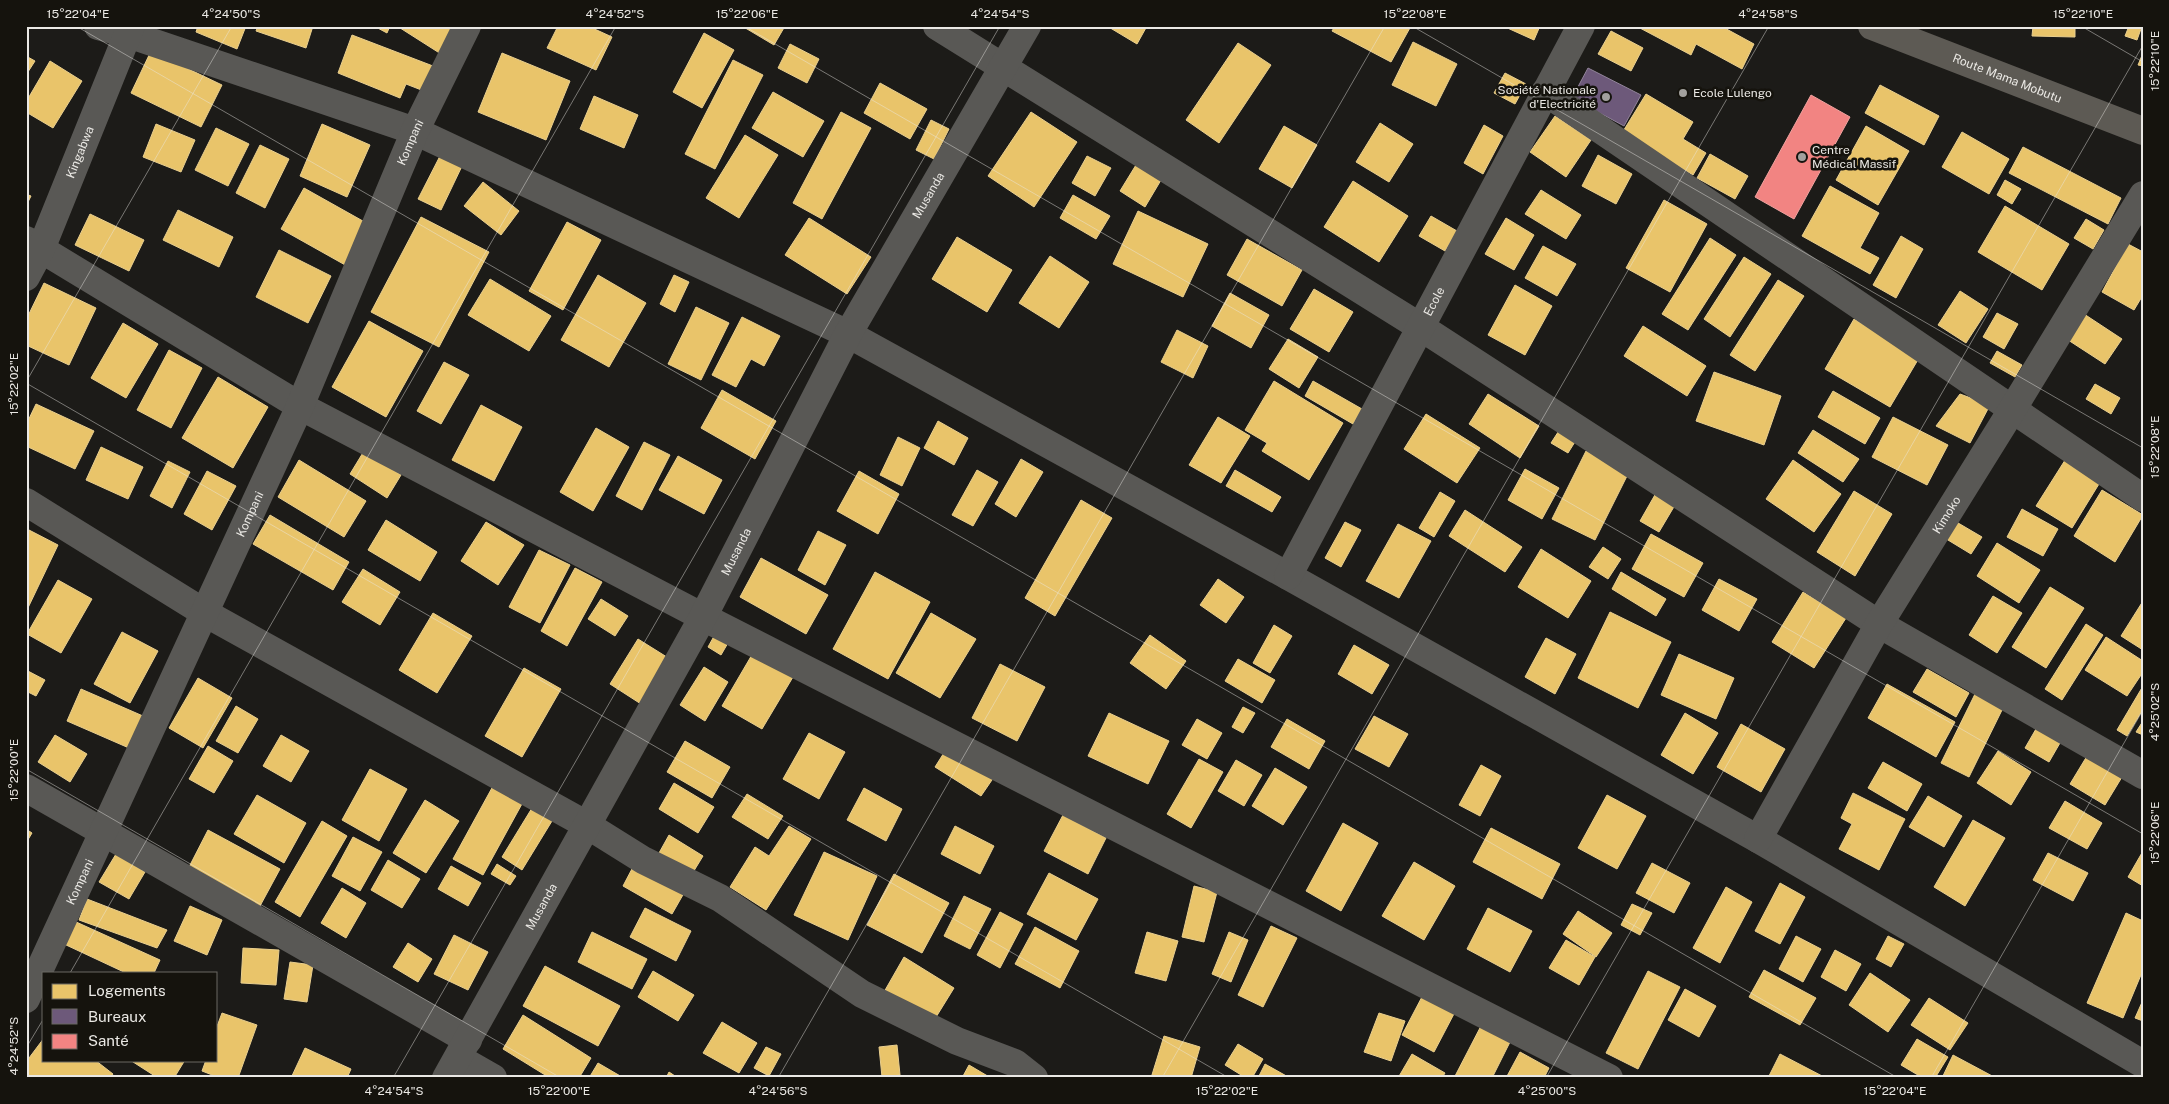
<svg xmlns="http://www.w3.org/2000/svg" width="2169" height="1104" font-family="'Public Sans',sans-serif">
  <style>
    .homes { fill: #e9c46a; stroke: #e9cf8f }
    .offices { fill: #6d597a; stroke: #92849a }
    .health { fill: #f28482; stroke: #f0a29f }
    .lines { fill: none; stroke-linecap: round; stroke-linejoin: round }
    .street { stroke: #595855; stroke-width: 28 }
    .secondary { stroke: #5d5a54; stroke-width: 28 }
    .ticks { fill: none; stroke: #eae8e4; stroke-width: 1; stroke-opacity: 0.45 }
    .poi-dot { fill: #a2a09d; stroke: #15130d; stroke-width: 2 }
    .labels { text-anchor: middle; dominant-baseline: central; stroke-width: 5; stroke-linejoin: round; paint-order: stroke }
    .street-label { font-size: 12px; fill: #eae8e4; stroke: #15130d }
    .poi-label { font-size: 12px; fill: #eae8e4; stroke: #15130d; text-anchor: start }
    .neatline { fill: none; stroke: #eae8e4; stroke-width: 2 }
    .ticks-label { font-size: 12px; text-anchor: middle; fill: #eae8e4 }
  </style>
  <rect width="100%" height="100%" fill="#1c1b18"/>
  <path class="homes" d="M198 26H246L237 49 196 32Z
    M258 26H313L306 48 256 31Z
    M374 26H390L387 33Z
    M397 26H458L441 54Z
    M558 26H588L612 37 596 70 547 48Z
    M742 26H785L774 45Z
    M1107 26H1147L1137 44Z
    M1335 26H1411L1391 62 1332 31Z
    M1503 26H1540L1534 40Z
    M1721 26 1754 44 1742 69 1696 44 1691 55 1638 27Z
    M2033 26H2075V37L2032 36Z
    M2129 26H2142L2137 40 2125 36Z
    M1611 31 1643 48 1631 71 1598 54Z
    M704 33 734 50 702 108 673 92Z
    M352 35 433 66 424 91 406 84 400 98 338 73Z
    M1413 42 1457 64 1436 106 1392 85Z
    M1238 43 1271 65 1219 143 1186 120Z
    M790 44 819 59 807 83 778 68Z
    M151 51 222 85 201 127 131 93Z
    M502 53 570 81 546 140 478 112Z
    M2143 53V66L2138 65Z
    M26 56 35 61 26 75Z
    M733 60 763 75 715 169 685 154Z
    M50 61 82 81 53 128 26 112V102Z
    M1505 73 1526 84 1515 104 1494 93Z
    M880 83 927 109 910 139 864 113Z
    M1880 85 1939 116 1924 145 1865 113Z
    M773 92 824 121 803 157 752 128Z
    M1646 94 1693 122 1683 139 1706 153 1693 175 1622 133Z
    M594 96 638 115 624 148 580 129Z
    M841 112 871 128 822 219 793 203Z
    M1031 112 1077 142 1034 207 988 176Z
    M1555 116 1591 140 1566 177 1530 152Z
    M931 120 949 129 934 159 916 150Z
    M1380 123 1413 144 1389 182 1356 162Z
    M156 124 195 140 181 172 143 157Z
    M322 124 370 145 347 197 300 176Z
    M1484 125 1503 136 1483 174 1464 163Z
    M1284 126 1317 145 1292 188 1259 169Z
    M1866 126 1909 151 1878 205 1836 180Z
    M216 128 249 144 228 186 195 170Z
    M1962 132 2009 159 1989 194 1942 167Z
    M745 135 778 155 739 218 706 198Z
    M260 145 289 159 265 208 236 193Z
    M2023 147 2121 198 2108 224 2009 173Z
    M441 154 463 164 441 210 418 199Z
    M1710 154 1748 176 1735 199 1697 178Z
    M1598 155 1632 174 1616 204 1582 186Z
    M1087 156 1111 168 1095 196 1072 183Z
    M1139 160 1164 175 1145 207 1120 191Z
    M2005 180 2021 189 2012 204 1997 195Z
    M1353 181 1408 216 1379 262 1324 227Z
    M483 182 519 211 501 235 464 206Z
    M1830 186 1879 213 1860 248 1879 258 1870 274 1802 236Z
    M304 188 370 225 347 266 281 229Z
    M1541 190 1581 215 1566 239 1525 214Z
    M26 194 31 196 26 206Z
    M1073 195 1110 216 1096 239 1060 218Z
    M1664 200 1707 224 1670 292 1626 268Z
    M2005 206 2069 244 2042 290 1978 252Z
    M178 210 233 237 219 267 163 240Z
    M1138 211 1208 244 1183 297 1113 264Z
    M90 214 144 240 129 271 75 245Z
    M1431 216 1457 231 1445 251 1419 236Z
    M421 217 489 252 439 347 371 312Z
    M809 218 871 257 847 294 785 255Z
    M1506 218 1534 235 1514 270 1485 254Z
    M2086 219 2104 230 2093 249 2074 238Z
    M567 222 601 240 563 310 529 291Z
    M1901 236 1923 249 1896 298 1873 285Z
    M957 237 1012 270 987 312 932 279Z
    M1710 238 1736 255 1688 330 1662 314Z
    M1247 239 1302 270 1282 306 1227 275Z
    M2128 244 2143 252V295L2134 310 2102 292Z
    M1543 246 1576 264 1557 296 1525 278Z
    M279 250 331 276 308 323 256 297Z
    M1050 256 1089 282 1059 328 1019 303Z
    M1744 257 1771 274 1730 337 1704 319Z
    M598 275 646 303 609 367 561 340Z
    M674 275 689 282 675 312 660 304Z
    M490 279 551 316 529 351 468 315Z
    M1778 280 1804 296 1755 371 1730 355Z
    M44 283 96 308 69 365 26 345V320Z
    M1515 285 1552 306 1525 355 1488 335Z
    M1314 289 1353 312 1329 352 1290 329Z
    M1960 291 1988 309 1966 343 1938 325Z
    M1230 293 1269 315 1251 348 1212 326Z
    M696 307 729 323 701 380 668 364Z
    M2081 312 2122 339 2105 364 2065 338Z
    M1997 313 2018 324 2004 349 1983 337Z
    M742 317 780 336 764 366 751 359 736 387 712 375Z
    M1854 319 1919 358 1890 407 1825 369Z
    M369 321 423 351 386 417 332 387Z
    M123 323 158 344 126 398 91 378Z
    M1643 326 1706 366 1687 396 1624 356Z
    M1177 330 1208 346 1193 378 1161 362Z
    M1288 339 1318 357 1299 388 1269 369Z
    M169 350 202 368 171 428 137 410Z
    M1997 351 2022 365 2015 377 1990 363Z
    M444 362 469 375 441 424 417 411Z
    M1714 372 1781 396 1764 445 1696 421Z
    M218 377 268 407 233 468 182 438Z
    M1274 381 1343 423 1309 480 1262 451 1267 443 1245 430Z
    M1313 381 1362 409 1353 424 1305 396Z
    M2095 384 2120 398 2111 414 2086 399Z
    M722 390 776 421 755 459 701 428Z
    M1833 391 1880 418 1865 444 1818 417Z
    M1488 394 1539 426 1520 458 1469 424Z
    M1960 394 1990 405 1970 443 1936 426Z
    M36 404 94 431 75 469 26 446V425Z
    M481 405 522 427 494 481 452 460Z
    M1426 414 1480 448 1457 483 1404 449Z
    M1218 417 1250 436 1221 483 1189 465Z
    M1893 417 1948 445 1927 485 1872 457Z
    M938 421 968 438 954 465 924 448Z
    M1562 426 1578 437 1568 453 1551 443Z
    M596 428 629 447 593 511 560 492Z
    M1813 430 1859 459 1843 482 1798 453Z
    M898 437 920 448 902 486 880 475Z
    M644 442 670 455 642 510 616 496Z
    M101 447 143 467 128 499 86 480Z
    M364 451 401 475 387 498 350 474Z
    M1586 451 1629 472 1595 540 1552 519Z
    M678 456 722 480 704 514 659 490Z
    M2067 457 2102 479 2072 528 2036 506Z
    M1021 459 1043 472 1016 517 995 504Z
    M299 460 366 501 344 537 278 497Z
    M1793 460 1841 494 1814 532 1766 499Z
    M168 461 190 472 172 508 150 496Z
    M1525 469 1559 488 1542 519 1508 500Z
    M977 470 998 482 973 526 952 515Z
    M1235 470 1281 497 1272 512 1226 486Z
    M207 471 236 486 212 530 184 514Z
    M859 471 899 494 878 534 837 511Z
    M2102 490 2143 515 2115 562 2074 536Z
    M1854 491 1892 514 1855 576 1817 552Z
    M1440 492 1455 501 1434 537 1419 528Z
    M1656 493 1675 505 1659 532 1640 521Z
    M1081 500 1112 518 1055 616 1025 598Z
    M2022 509 2058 529 2043 556 2007 537Z
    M1465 510 1522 547 1505 572 1449 536Z
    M270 515 349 562 333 590 253 544Z
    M386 520 437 552 420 581 368 550Z
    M1953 520 1982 537 1971 554 1943 537Z
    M486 522 524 545 498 585 461 561Z
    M1345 522 1361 530 1341 567 1325 558Z
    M1398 524 1431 541 1399 598 1366 581Z
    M29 530 58 545 26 612V535Z
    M818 531 846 545 825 585 798 570Z
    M1651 534 1703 563 1684 597 1632 569Z
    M1997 543 2040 570 2019 603 1977 576Z
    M1603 547 1621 559 1608 579 1589 567Z
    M1541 549 1591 581 1568 618 1518 587Z
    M539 550 570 565 540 623 509 607Z
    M761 558 828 595 806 634 740 597Z
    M575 568 602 582 567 646 541 631Z
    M363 569 400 592 380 625 342 602Z
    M875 572 930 602 888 679 833 649Z
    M1621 572 1666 599 1656 616 1612 589Z
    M1218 579 1244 597 1226 623 1200 605Z
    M1719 579 1757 599 1739 631 1702 610Z
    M58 580 92 599 61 653 27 634Z
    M2050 587 2084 608 2046 668 2012 647Z
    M1803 592 1846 618 1814 668 1772 642Z
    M1993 596 2022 613 1997 653 1969 635Z
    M601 599 628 616 615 636 588 619Z
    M2143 601V650L2121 636Z
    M1610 612 1671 642 1638 708 1578 678Z
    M433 613 472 636 437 693 399 670Z
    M931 613 976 639 940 698 896 673Z
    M2086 624 2103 635 2062 700 2045 689Z
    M1274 625 1292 636 1270 673 1253 663Z
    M718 629 732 636 721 655 708 647Z
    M122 632 158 651 130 703 94 684Z
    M1150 635 1186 661 1166 689 1130 663Z
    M2106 637 2143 661V672L2127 696 2085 670Z
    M1546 638 1576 654 1555 694 1525 677Z
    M638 639 670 659 641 704 610 684Z
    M1354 645 1389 665 1372 694 1338 674Z
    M753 653 793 677 762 729 722 706Z
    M1679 654 1734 678 1716 719 1661 695Z
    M1238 659 1275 680 1262 703 1225 681Z
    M1000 664 1045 687 1017 741 972 718Z
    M704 667 728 682 705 721 680 705Z
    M524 668 561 689 522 757 485 736Z
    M1927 669 1969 693 1956 717 1913 692Z
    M26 670 45 680 36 696 26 691Z
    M198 678 232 698 203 748 169 728Z
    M1887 684 1955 722 1936 757 1868 718Z
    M2143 686V709L2127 736 2117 730Z
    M81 689 143 716 129 748 67 721Z
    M1975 694 2003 708 1969 777 1941 763Z
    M236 706 258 719 238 753 216 741Z
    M1243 707 1255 713 1243 733 1232 727Z
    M1109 713 1169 741 1148 784 1088 756Z
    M1685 713 1718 733 1693 774 1661 755Z
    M1374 716 1408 734 1389 767 1355 749Z
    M1197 719 1222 733 1207 759 1182 745Z
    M1287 719 1325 741 1309 769 1271 747Z
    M2143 721V735L2136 732Z
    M2040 722 2064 736 2049 762 2025 748Z
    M1741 724 1785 749 1761 792 1717 767Z
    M809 733 845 752 819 799 783 779Z
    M55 735 87 754 70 782 38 762Z
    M281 735 309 751 291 782 263 766Z
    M685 741 730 767 712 798 667 772Z
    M208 746 233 761 214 793 189 779Z
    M947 748 994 777 981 796 935 767Z
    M1998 751 2031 772 2011 805 1977 783Z
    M2087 756 2122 777 2105 805 2070 784Z
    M1199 759 1223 772 1191 828 1167 814Z
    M1236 760 1262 775 1244 806 1218 791Z
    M1883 762 1922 784 1907 811 1868 788Z
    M1481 765 1501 776 1480 816 1459 805Z
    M1275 768 1307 787 1283 825 1252 806Z
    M370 769 407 789 379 841 342 820Z
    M674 783 714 807 698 833 659 809Z
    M493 786 523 802 483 875 453 859Z
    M864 788 902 809 886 841 847 820Z
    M1853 793 1905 819 1879 870 1839 849 1852 824 1841 818Z
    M747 794 783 816 768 839 732 817Z
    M257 795 306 823 284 863 234 834Z
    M1607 795 1646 816 1617 869 1578 848Z
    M1928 796 1962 816 1944 847 1909 827Z
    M425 800 459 821 426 873 393 853Z
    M2065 801 2102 823 2087 849 2049 828Z
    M532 808 552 821 522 870 502 857Z
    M1063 815 1106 838 1088 874 1044 851Z
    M1973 820 2005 838 1965 906 1934 887Z
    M322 821 347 836 300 917 275 902Z
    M1343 823 1378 843 1341 911 1306 891Z
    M789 826 811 839 766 910 730 887 755 847 769 856Z
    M955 826 994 846 980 874 941 854Z
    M1491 828 1560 864 1542 899 1473 862Z
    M26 829 32 833 26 843Z
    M208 830 280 869 260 906 189 867Z
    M669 835 703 856 692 874 659 853Z
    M353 837 382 852 360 891 332 876Z
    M2143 851V886L2128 877Z
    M824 852 877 876 848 940 794 915Z
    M2048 853 2088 873 2073 901 2033 880Z
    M116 854 145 872 129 899 99 882Z
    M388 860 420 879 402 908 371 890Z
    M1414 862 1455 886 1424 940 1382 916Z
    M1652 863 1690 883 1674 913 1636 893Z
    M497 864 516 876 510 885 491 874Z
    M634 865 684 893 672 914 623 886Z
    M451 866 481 883 468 906 438 889Z
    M1049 873 1098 899 1076 940 1027 914Z
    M894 874 949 903 922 953 867 925Z
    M1780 883 1805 897 1780 944 1755 931Z
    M1194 886 1217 892 1204 942 1182 937Z
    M1726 887 1752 902 1720 963 1693 948Z
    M342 888 366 903 346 938 321 923Z
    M964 896 991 909 970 949 944 936Z
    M87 899 167 930 157 948 79 920Z
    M1632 904 1652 913 1640 935 1621 925Z
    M190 906 222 920 207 955 174 941Z
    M645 908 691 931 676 961 630 937Z
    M1488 908 1532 931 1510 972 1467 949Z
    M1578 911 1612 933 1596 957 1563 934Z
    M1000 912 1023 924 1000 968 977 955Z
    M2126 913 2143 921V970L2123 1018 2087 1003Z
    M74 921 160 960 154 973H126L64 944Z
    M1271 926 1297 938 1263 1007 1238 995Z
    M1035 927 1079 951 1060 988 1015 964Z
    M592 932 647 959 632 989 578 962Z
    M1147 932 1178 941 1166 981 1135 973Z
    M1229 932 1248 940 1231 982 1212 974Z
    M454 935 488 952 468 990 434 974Z
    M1796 936 1821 949 1803 982 1779 969Z
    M1888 936 1904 944 1891 967 1876 959Z
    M1566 940 1595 957 1579 985 1549 968Z
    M408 943 432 959 418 982 393 967Z
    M243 948 279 950 276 985 241 983Z
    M1835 950 1861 964 1846 991 1821 977Z
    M904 957 954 988 933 1022 884 992Z
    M290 962 313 965 307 1002 284 999Z
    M545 966 620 1006 598 1046 523 1006Z
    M1764 970 1816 998 1800 1025 1749 997Z
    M653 971 694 995 678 1021 638 997Z
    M1648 971 1680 987 1638 1069 1606 1053Z
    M1870 973 1910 1000 1888 1032 1849 1005Z
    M1685 989 1716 1006 1699 1037 1668 1020Z
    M1424 993 1456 1010 1434 1052 1402 1035Z
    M1929 998 1968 1023 1950 1050 1911 1025Z
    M2143 1000V1021L2135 1018Z
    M222 1013 257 1025 238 1078H220L202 1071 206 1060H216V1029Z
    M1379 1013 1405 1021 1391 1061 1364 1052Z
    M523 1015 591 1058 579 1078H550L503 1049Z
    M722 1022 757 1043 739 1073 703 1053Z
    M1482 1024 1511 1040 1492 1078H1454Z
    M1164 1036 1200 1047 1191 1078H1151Z
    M44 1038V1060H95L113 1074 110 1078H33L26 1073V1062Z
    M1917 1039 1948 1057 1935 1078H1923L1901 1065Z
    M1238 1044 1263 1059 1252 1078H1246L1225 1065Z
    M897 1045 900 1075 882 1077 879 1047Z
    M766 1047 781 1054 769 1076 754 1068Z
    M305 1048 351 1069 347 1078H291Z
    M1520 1052 1549 1068 1544 1078H1506Z
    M1412 1054 1445 1073 1442 1078H1398Z
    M1780 1054 1826 1078H1768Z
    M1953 1055 1996 1078H1942Z
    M130 1060H185L174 1078H158Z
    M598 1063 622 1077V1078H589Z
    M1265 1064 1290 1078H1258Z
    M969 1065 991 1078H962Z
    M669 1072 678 1078H666Z"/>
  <path class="offices" d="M1588 68 1641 95 1624 126 1572 98Z"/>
  <path class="health" d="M1811 95 1850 117 1794 219 1755 197Z"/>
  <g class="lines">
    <g class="street">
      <path d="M98 26 128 34 415 131 848 334 1288 576 1758 839 2143 1064"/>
      <path d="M937 26 1422 328 1879 624 2143 775"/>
      <path d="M1545 92 2143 498"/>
      <path d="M26 240 300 406 703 617 1609 1078"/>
      <path id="s1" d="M26 277 41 249 131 26"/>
      <path d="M26 502 205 613 587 825 643 860 720 898 862 994 957 1041 1015 1063 1034 1078"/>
      <path id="s2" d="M1288 576 1581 26"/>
      <path d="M26 788 468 1040"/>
      <path id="s3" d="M1758 839 1879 624 2012 410 2143 195"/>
      <path id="s4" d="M26 999 300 406 415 131 467 26"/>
      <path d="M458 1058 493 1078"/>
      <path id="s5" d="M446 1078 703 617 848 334 1027 26"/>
    </g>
    <path class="secondary" id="s6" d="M1872 26 2143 131"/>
  </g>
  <path class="ticks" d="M76 26 1898 1078M744 26 2143 834M1412 26 2143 448M2081 26 2143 62M26 382 232 26M26 383 1229 1078M26 769 561 1078M70 973 616 26M26 1048 44 1018M393 1078 1000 26M778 1078 1385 26M1162 1078 1769 26M1546 1078 2143 45M1931 1078 2143 710"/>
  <g class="poi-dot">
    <circle cx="1683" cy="93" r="5"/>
    <circle cx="1606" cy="97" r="5"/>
    <circle cx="1802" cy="157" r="5"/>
  </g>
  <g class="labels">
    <g class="street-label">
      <text stroke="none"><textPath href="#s6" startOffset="145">Route Mama Mobutu</textPath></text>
      <text stroke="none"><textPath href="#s4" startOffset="939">Kompani</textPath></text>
      <text stroke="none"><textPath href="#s1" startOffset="136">Kingabwa</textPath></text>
      <text stroke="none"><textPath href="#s5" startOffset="1006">Musanda</textPath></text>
      <text stroke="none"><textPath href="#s2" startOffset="311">Ecole</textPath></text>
      <text stroke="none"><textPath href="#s4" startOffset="534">Kompani</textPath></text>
      <text stroke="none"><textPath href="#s3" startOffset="375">Kimoko</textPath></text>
      <text stroke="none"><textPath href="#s5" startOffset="601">Musanda</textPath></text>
      <text stroke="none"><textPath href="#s4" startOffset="129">Kompani</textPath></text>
      <text stroke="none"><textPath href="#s5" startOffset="196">Musanda</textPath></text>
    </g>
    <g class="poi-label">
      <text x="1596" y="90" text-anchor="end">Société Nationale<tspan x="1596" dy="14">d'Electricité</tspan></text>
      <text x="1693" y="93">Ecole Lulengo</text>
      <text x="1812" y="150">Centre<tspan x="1812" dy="14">Médical Massif</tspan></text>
    </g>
  </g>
  <rect width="2169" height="1104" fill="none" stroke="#15130d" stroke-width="55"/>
  <rect x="42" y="972" width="175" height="90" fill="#15130d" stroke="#6a6863"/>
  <rect x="52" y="984" width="25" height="15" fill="#e9c46a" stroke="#6a6863"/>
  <text x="88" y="996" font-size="15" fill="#eae8e4">Logements</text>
  <rect x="52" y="1009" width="25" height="15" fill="#6d597a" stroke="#6a6863"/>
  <text x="88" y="1022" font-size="15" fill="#eae8e4">Bureaux</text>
  <rect x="52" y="1034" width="25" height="15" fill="#f28482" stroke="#6a6863"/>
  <text x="88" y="1046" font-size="15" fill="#eae8e4">Santé</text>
  <rect x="28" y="28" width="2114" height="1048" class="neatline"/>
  <g class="ticks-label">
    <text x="78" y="18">15°22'04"E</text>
    <text x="231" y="18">4°24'50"S</text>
    <text x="615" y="18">4°24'52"S</text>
    <text x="747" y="18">15°22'06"E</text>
    <text x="1000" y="18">4°24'54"S</text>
    <text x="1415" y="18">15°22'08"E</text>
    <text x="1768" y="18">4°24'58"S</text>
    <text x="2083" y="18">15°22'10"E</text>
    <text transform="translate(2155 61) rotate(-90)" y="4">15°22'10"E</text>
    <text transform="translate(14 384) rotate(-90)" y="4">15°22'02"E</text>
    <text transform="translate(2155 447) rotate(-90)" y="4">15°22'08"E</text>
    <text transform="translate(2155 712) rotate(-90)" y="4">4°25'02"S</text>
    <text transform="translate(14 770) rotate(-90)" y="4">15°22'00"E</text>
    <text transform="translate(2155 833) rotate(-90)" y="4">15°22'06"E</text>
    <text transform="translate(14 1046) rotate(-90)" y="4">4°24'52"S</text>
    <text x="394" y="1095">4°24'54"S</text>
    <text x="559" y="1095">15°22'00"E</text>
    <text x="778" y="1095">4°24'56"S</text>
    <text x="1227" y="1095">15°22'02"E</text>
    <text x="1547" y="1095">4°25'00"S</text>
    <text x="1895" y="1095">15°22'04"E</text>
  </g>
</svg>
